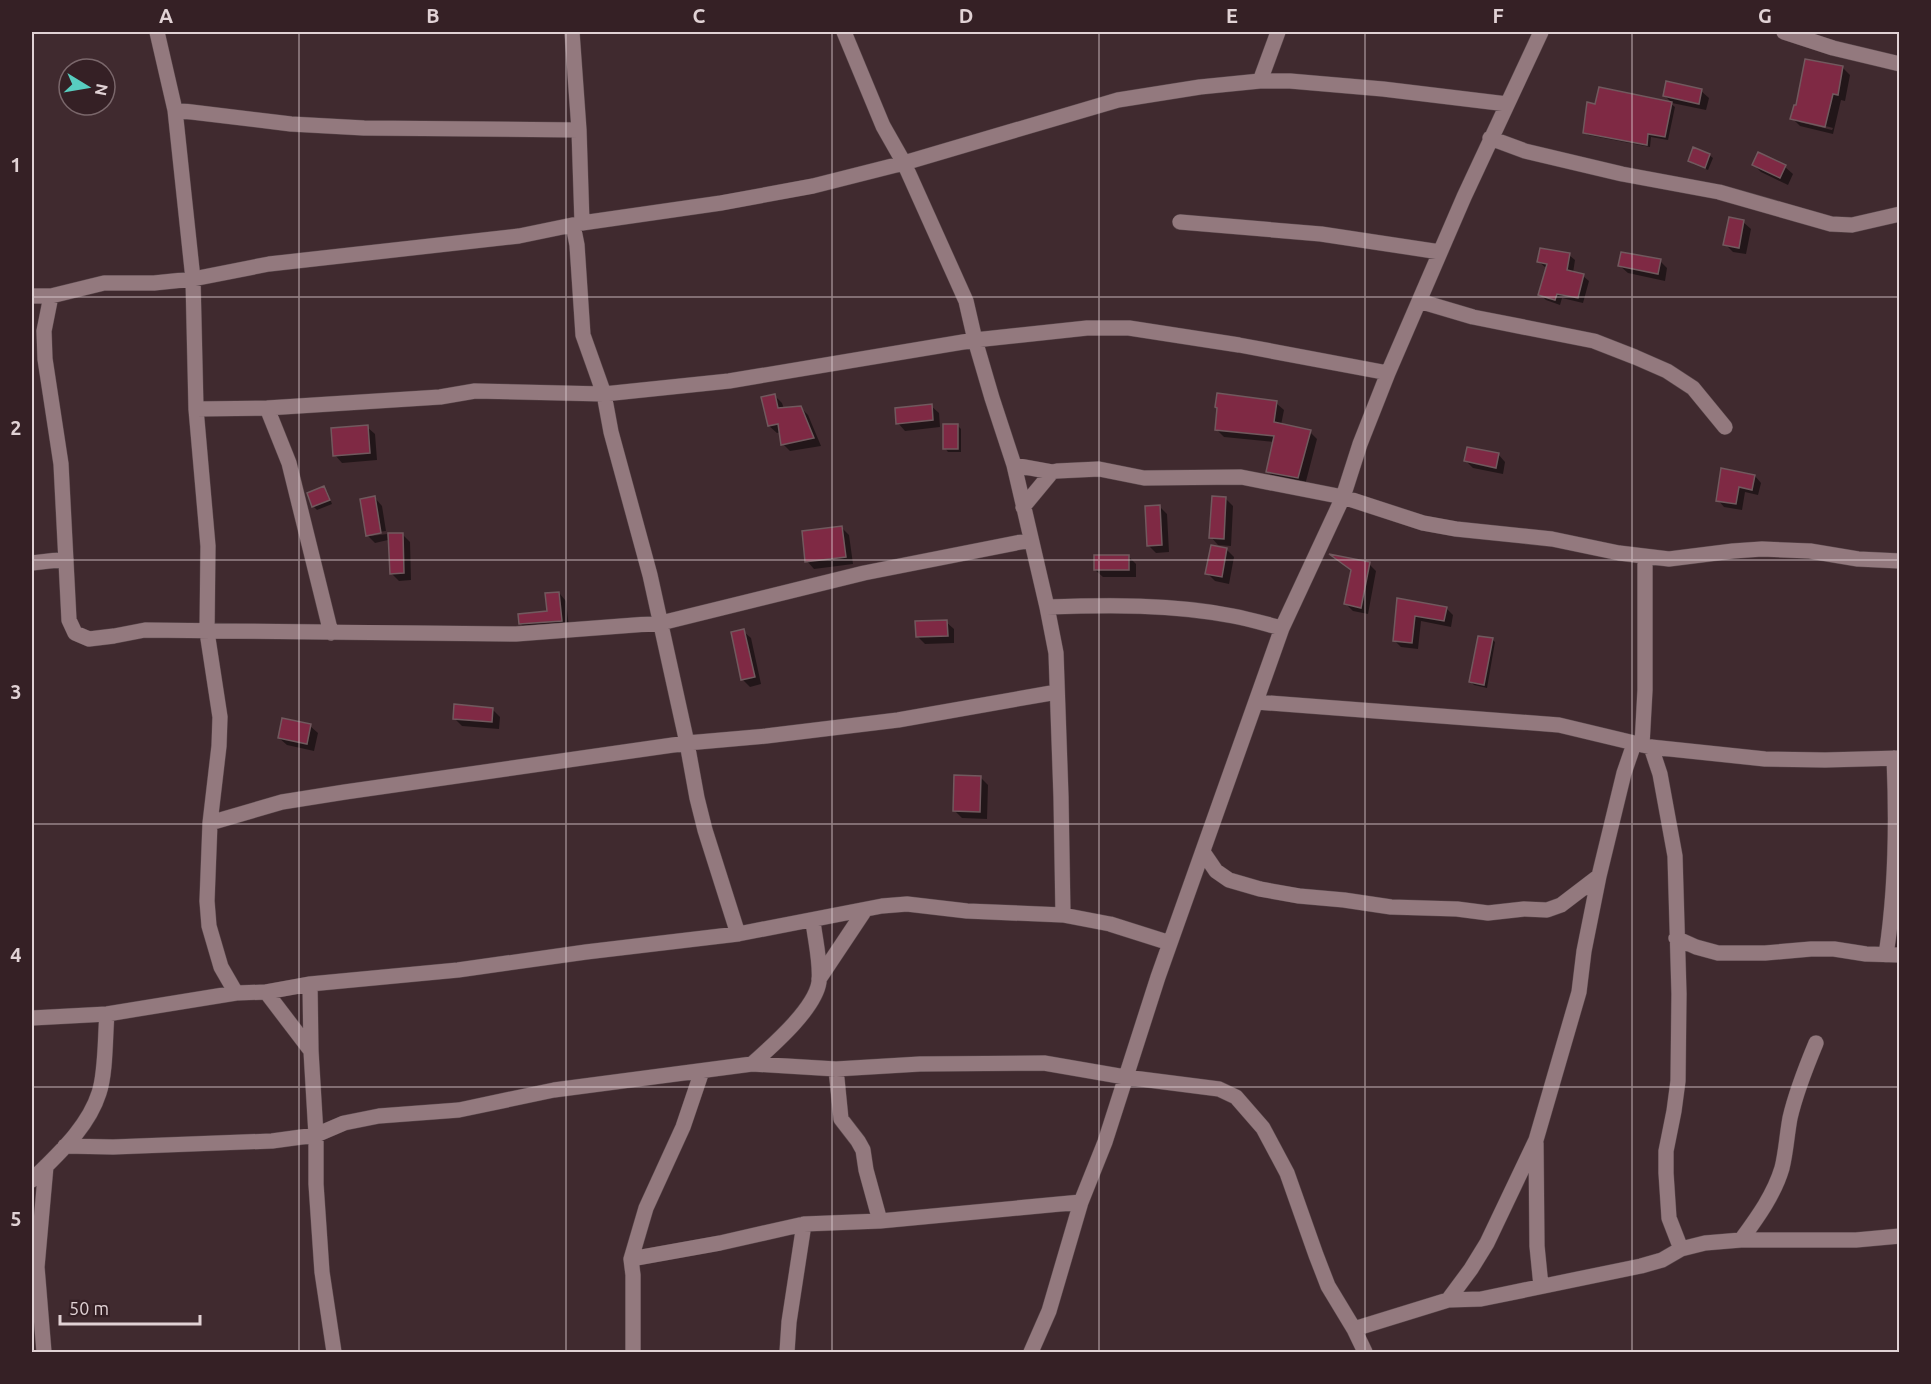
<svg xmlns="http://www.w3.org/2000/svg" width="1931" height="1384" font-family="Ubuntu,sans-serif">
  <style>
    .shadow { fill: #0007; fill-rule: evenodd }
    .building { fill: #7f2944; stroke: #71595e; stroke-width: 1.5 }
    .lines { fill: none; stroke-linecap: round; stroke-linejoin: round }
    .minor-casing { stroke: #5a484c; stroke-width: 16 }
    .minor { stroke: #93797e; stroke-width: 15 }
    .grid { fill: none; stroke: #e1d2d5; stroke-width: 1.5; stroke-opacity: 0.55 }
    .neatline { fill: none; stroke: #e1d2d5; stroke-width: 2 }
    .grid-label { font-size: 20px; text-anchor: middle; font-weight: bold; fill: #e1d2d5 }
  </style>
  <rect width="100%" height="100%" fill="#402a2f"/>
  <path class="shadow" d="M1843 68 1850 75 1845 101 1841 100 1833 134 1800 126 1792 118ZM1799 119 1833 128 1832 130 1799 122Z
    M1701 91 1709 98 1706 110 1672 103 1664 95Z
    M1671 104 1675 107 1668 140 1651 137 1650 147 1588 135 1585 132Z
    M1759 154 1785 167 1793 174 1788 185 1761 172 1754 165Z
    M1709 155 1713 158 1708 170 1693 164 1690 161Z
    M1743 222 1751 229 1746 254 1733 252 1725 244Z
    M1569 255 1575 260 1573 273 1583 276 1589 281 1583 303 1562 298 1560 305 1546 300 1540 294 1548 268 1545 267 1539 262Z
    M1660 261 1667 268 1665 281 1628 273 1620 266Z
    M775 396 782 403 784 409 800 407 808 415 821 446 790 451 783 444 781 432 777 433 769 426Z
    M1276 403 1284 410 1281 425 1310 432 1317 439 1305 485 1275 479 1267 471 1274 442 1224 437 1216 429Z
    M931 406 939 413 940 427 905 431 898 423Z
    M958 426 961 429V452H948L945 448Z
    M367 427 375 434 377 460 342 463 335 455Z
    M1498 454 1505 462 1503 474 1473 468 1466 461Z
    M1755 476 1761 483 1758 495 1745 492 1742 510 1724 507 1718 500Z
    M323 488 327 491 332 504 317 510 313 506Z
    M375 498 382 506 386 531 371 533V536L387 534 388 540 375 543 367 535Z
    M1226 499 1233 506 1231 546 1218 545 1211 537Z
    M1159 506 1167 514 1169 552 1156 553 1148 545Z
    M842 528 849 535 853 564 814 569 807 561Z
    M402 534 410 542 411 580 399 581 391 573Z
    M1226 549 1234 557 1229 584 1215 581 1207 573Z
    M1128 556 1136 564V577H1103L1095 570Z
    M1333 557 1369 564 1376 571 1368 614 1353 611 1346 604 1358 573 1343 562H1339Z
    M559 593 566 601 569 628 528 631 520 623 549 612Z
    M1398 600 1446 608 1453 615 1451 627 1421 621 1418 649 1401 647 1394 640Z
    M946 622 954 629V643L925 644 917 636Z
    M743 631 751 638 761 684 750 687 742 679Z
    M1492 639 1495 642 1487 688 1474 685 1471 682Z
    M492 709 500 717 499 729 462 726 454 718Z
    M310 726 318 733 314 751 287 745 279 738Z
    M980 777 988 785 987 819 962 818 955 811Z"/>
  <path class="building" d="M1805 59 1843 66 1838 95 1833 94 1825 127 1790 119 1794 105H1796Z
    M1666 81 1702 89 1699 104 1663 96Z
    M1599 87 1672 102 1665 137 1648 134 1647 145 1583 133 1587 102 1595 104Z
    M1693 147 1710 154 1705 168 1688 161Z
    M1758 152 1786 165 1780 178 1752 165Z
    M1729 217 1744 220 1739 248 1723 245Z
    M1540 248 1570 253 1567 270 1584 274 1578 298 1557 294 1555 300 1538 295 1547 264 1537 262Z
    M1621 252 1661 259 1658 274 1618 266Z
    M1217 393 1277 401 1274 422 1311 430 1298 478 1266 472 1274 436 1215 430 1217 408 1215 407Z
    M775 394 778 408 801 406 814 438 781 445 778 424 768 426 761 397Z
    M932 404 933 420 896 424 895 408Z
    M943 424H958V449H943Z
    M368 425 370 453 333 456 331 428Z
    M1467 447 1499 453 1496 468 1464 461Z
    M1721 468 1755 475 1752 490 1739 487 1736 504 1716 501Z
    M324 486 330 500 312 507 307 493Z
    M375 496 381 533 366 536 360 499Z
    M1212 496 1226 497 1224 539 1209 538Z
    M1160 505 1162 545 1147 546 1145 506Z
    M842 526 846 557 805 562 802 531Z
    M388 533H403L404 573 390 574Z
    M1211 545 1227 548 1222 577 1205 574Z
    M1329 554 1370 562 1361 608 1344 604 1351 570Z
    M1094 555H1129V570H1094Z
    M559 592 562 621 519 624 518 614 547 611 545 593Z
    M1397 598 1447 607 1444 621 1415 616 1412 643 1393 641Z
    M947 620 948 636 916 637 915 621Z
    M744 629 755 677 741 680 731 632Z
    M1478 636 1493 638 1484 685 1469 682Z
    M454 704 493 708 492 722 453 719Z
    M282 718 311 724 307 744 278 738Z
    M954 775 981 776 980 812 953 811Z"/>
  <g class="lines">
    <defs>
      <path id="minor" d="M157 32 175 110 193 279 196 409 208 546 207 632 220 717 219 746 210 823 207 901 209 926 221 967 236 993
        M572 32 579 130 582 223
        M844 32 883 126 904 163 966 301 975 340 992 398 1014 465 1047 607 1056 653 1061 797 1063 915
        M1784 32 1833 48 1900 64
        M1260 81 1278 32
        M175 110 291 124 364 128 579 130
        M1490 138 1525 151 1622 174 1719 192 1831 224 1852 225 1900 214
        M1180 222 1321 234 1440 252
        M573 225 577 245 583 335 604 394 611 432 650 575 687 743 697 798 705 830 738 934
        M32 296H51L104 283H154L193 279 269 264 519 236 582 223 721 203 813 186 904 163 1118 100 1200 87 1260 81H1290L1383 89 1507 104
        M51 296 44 331 45 359 61 464 69 620 75 633 89 639 114 636 145 630 516 634 661 623 864 573 1031 540
        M1419 301 1473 317 1594 341 1635 357 1667 371 1693 388 1725 427
        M267 408 289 463 331 633
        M196 409 267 408 440 397 475 391 604 394 729 381 975 340 1087 328H1129L1239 345 1388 373
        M1014 465 1052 472
        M1023 507 1052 472 1057 471 1099 469 1144 478 1241 477 1343 497 1423 523 1456 529 1552 539 1619 553 1669 559 1733 551 1762 549 1810 551 1858 559 1900 561
        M32 563 66 559
        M1047 607C1109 605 1172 604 1233 616 1249 619 1266 624 1282 628
        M1256 702 1559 725 1651 747 1765 759 1825 760 1900 758
        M1642 745 1645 690V557
        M1651 747 1660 774 1675 856 1679 994 1678 1081 1674 1111 1666 1151V1173L1669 1218 1681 1249
        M210 823 282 802 345 792 687 743 766 736 898 720 1057 692
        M1203 852 1216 871 1229 880 1260 889 1299 896 1344 900 1391 907 1457 909 1488 913 1524 909 1547 910 1561 905 1599 876
        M1676 938 1696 947 1718 953H1765L1811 949H1834L1866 954 1900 955
        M1886 955C1896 890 1897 824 1894 758
        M819 979 865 910
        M310 984 311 1051 316 1135V1184L322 1272 334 1352
        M266 992 311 1051
        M32 1018 107 1014 236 993 266 992 310 984 458 970 586 952 738 934 882 906 907 904 967 911 1063 915 1110 924 1170 943
        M752 1064C772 1046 815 1009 819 982 821 962 815 940 813 921
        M836 1069 841 1119 858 1141 863 1150 866 1170 880 1221
        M1536 1143 1537 1246 1541 1286
        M65 1146 113 1147 272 1141 316 1135 344 1123 379 1116 459 1110 554 1090 752 1064 836 1069 920 1064 1044 1063 1125 1077 1219 1089 1236 1097 1263 1128 1287 1173 1316 1255 1328 1286 1354 1329 1365 1352
        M32 1180C57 1155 88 1128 99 1093 106 1073 105 1035 107 1014
        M1741 1240C1757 1218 1774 1195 1782 1168 1786 1152 1787 1134 1790 1118 1796 1092 1806 1067 1816 1043
        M631 1259 720 1243 804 1224 880 1221 1081 1202
        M1448 1300 1471 1269 1487 1243 1536 1140 1579 992 1584 951 1599 876 1624 773 1634 744
        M1354 1329 1448 1300 1481 1299 1641 1266 1662 1260 1681 1249 1705 1243 1741 1240H1856L1900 1236
        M44 1352 37 1267 46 1166
        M633 1352V1275L631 1259 646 1208 683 1127 702 1071
        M787 1352 789 1322 804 1224
        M1031 1352 1049 1311 1081 1202 1105 1142 1158 977 1282 628 1343 497 1360 444 1388 373 1464 197 1541 32"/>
    </defs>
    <use href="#minor" class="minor-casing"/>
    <use href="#minor" class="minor"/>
  </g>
  <path class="grid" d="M299 32V1352M566 32V1352M832 32V1352M1099 32V1352M1365 32V1352M1632 32V1352M32 297H1900M32 560H1900M32 824H1900M32 1087H1900"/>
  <rect width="1931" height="1384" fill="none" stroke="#352025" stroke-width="66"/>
  <g transform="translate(87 87) rotate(101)"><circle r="28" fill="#352025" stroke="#7a676b" stroke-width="1.5"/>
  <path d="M0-4.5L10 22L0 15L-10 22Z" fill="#58cec0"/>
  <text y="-9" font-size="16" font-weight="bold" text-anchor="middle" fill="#e1d2d5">N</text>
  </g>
  <path d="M60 1315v9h140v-9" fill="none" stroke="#e1d2d5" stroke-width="3"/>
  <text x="69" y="1315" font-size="18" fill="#e1d2d5" stroke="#352025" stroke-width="4.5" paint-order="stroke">50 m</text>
  <rect x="33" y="33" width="1865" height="1318" class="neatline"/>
  <g class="grid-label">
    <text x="166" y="23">A</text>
    <text x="433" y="23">B</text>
    <text x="699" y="23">C</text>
    <text x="966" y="23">D</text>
    <text x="1232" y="23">E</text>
    <text x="1498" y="23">F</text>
    <text x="1765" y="23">G</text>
    <text x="16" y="172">1</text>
    <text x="16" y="435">2</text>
    <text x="16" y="699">3</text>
    <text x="16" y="962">4</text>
    <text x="16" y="1226">5</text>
  </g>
</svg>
